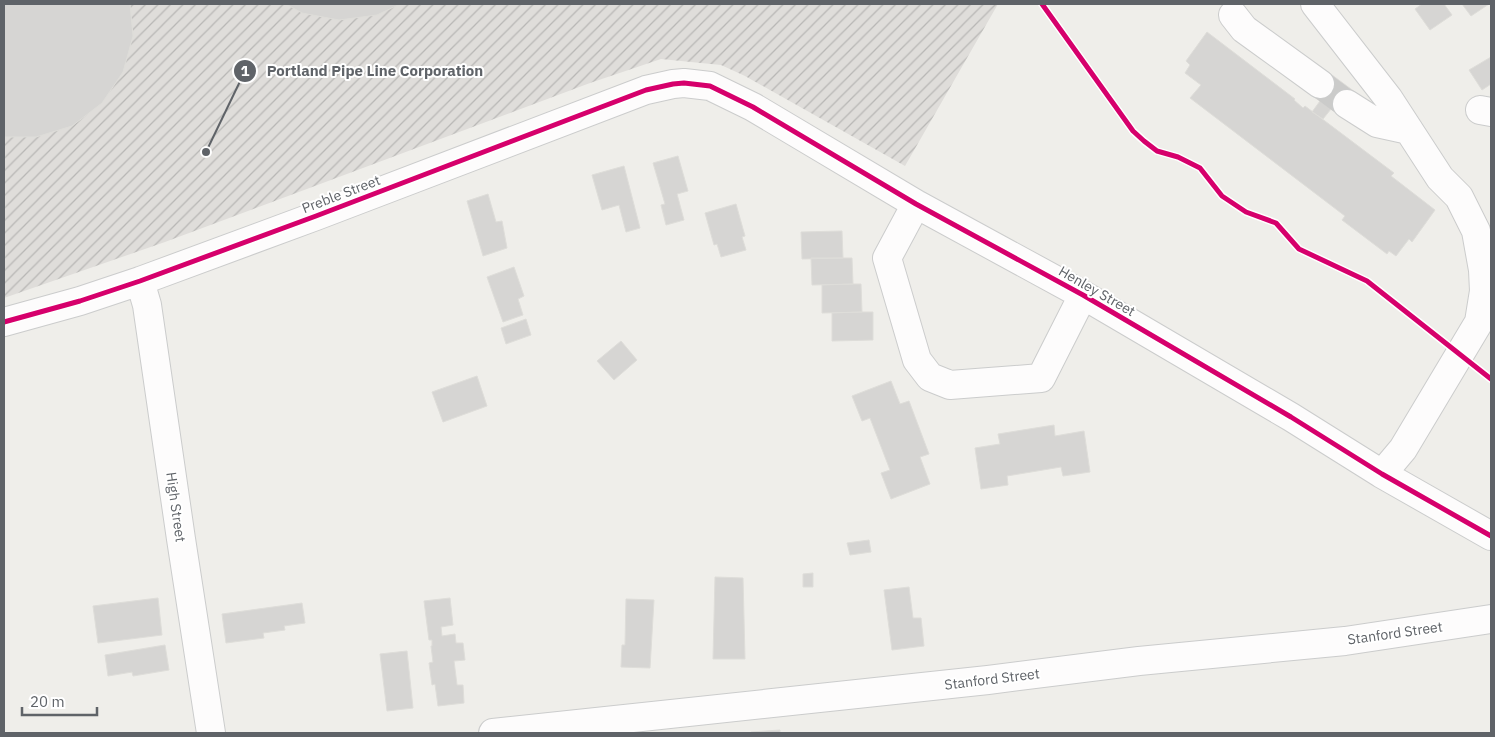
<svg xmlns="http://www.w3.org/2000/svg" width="1495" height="737" font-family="'IBM Plex Sans',sans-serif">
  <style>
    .industrial { fill: url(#industrial-furrows) }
    .building { fill: #d6d5d3; stroke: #deddd9 }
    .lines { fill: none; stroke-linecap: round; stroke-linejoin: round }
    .minor-tunnel { stroke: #cbcbca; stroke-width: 28; stroke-dasharray: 28 14; stroke-linecap: butt }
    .minor-casing { stroke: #cbcccc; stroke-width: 30 }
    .minor { stroke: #fdfcfc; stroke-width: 28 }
    .cycleway-casing { stroke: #fff; stroke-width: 8 }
    .cycleway { stroke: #d6006c; stroke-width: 5 }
    .labels { text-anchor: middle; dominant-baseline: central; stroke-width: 4; stroke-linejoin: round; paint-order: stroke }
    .street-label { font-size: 14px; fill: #5f6368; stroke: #fff }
    .leader { fill: none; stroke: #5f6368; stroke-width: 2 }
    .callout-dot { fill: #5f6368; stroke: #fff; stroke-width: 2 }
    .mark-label { font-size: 15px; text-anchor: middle; font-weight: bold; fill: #fff }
    .callout-label { font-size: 15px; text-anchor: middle; font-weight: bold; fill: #5f6368; stroke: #fff; stroke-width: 4; stroke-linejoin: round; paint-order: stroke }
  </style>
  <defs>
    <pattern id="industrial-furrows" width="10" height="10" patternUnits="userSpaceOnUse" patternTransform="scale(1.25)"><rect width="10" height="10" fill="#dfddda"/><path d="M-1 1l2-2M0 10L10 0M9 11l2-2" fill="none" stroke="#b8b7b5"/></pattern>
  </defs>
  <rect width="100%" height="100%" fill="#efeeea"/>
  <path class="industrial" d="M4 4H998L905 166 745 76 721 65 661 59 590 83 165 242 4 298Z"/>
  <path class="building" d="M4 4H130L133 36 123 72 102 103 72 126 36 137H4Z
    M286 4H400L377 15 339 20 302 13Z
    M1422 4H1444L1452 15 1430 30 1415 9Z
    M1462 4H1489L1471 16Z
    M1207 32 1295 99 1294 100 1303 108 1305 106 1394 173 1391 176 1435 210 1412 242 1409 239 1396 256 1389 251 1387 254 1342 220 1345 216 1190 98 1201 85 1185 73 1190 65 1186 61Z
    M1491 57V84L1482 90 1469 70Z
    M1328 72 1355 92 1339 115 1331 109 1323 119 1312 112 1320 101 1311 95Z
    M678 156 688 191 677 194 684 220 666 225 661 205 665 204 653 163Z
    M624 166 640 228 626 232 619 205 602 210 592 175Z
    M488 194 496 222 502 221 507 248 483 256 467 201Z
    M736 204 745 236 742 237 746 250 721 257 717 244 714 245 705 213Z
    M842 231 843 258 802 259 801 232Z
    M811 258H852L853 284 812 285Z
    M514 267 524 296 518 299 523 315 503 322 487 277Z
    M853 284H861L862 312 822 313V285Z
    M862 312H873V340L832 341V313Z
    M526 319 531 335 506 344 501 328Z
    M621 341 637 360 614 380 597 361Z
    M477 376 487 406 443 422 432 392Z
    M891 381 900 404 909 401 929 454 920 457 930 484 891 499 881 473 890 470 870 418 862 421 852 396Z
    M1054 425 1055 436 1084 431 1090 472 1063 476 1061 467 1007 476 1008 485 981 489 975 448 1000 444 998 434Z
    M869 540 871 552 850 555 847 543Z
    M813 573V587H803V574Z
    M715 577 743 578 745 659H713Z
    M909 587 913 618H921L924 646 892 650 884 590Z
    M158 598 162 635 98 643 93 606Z
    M450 598 453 625 441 627 442 636 455 634 456 643H463L465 660 454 661 457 685H463L464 703 438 706 435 684 432 685 429 663 433 662 431 646H432V640H429L424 601Z
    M626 599 654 600 650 668 621 667 622 645H625Z
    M302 603 305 623 284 626 285 630 263 633 264 638 226 643 222 614Z
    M165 645 169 670 133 676 132 672 108 676 105 655Z
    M407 651 413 708 387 711 380 654Z
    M780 730V733H752L751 732Z"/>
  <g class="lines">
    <path class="minor-tunnel" d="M1320 84 1347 104"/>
    <defs>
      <path id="minor" d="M1315 4 1388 98 1440 178 1459 197 1476 231 1483 270 1484 291 1479 322 1403 449 1382 474
        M1233 15 1244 29 1320 84
        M1347 104 1377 123 1409 130
        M1480 110 1491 112
        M916 204 887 258 917 360 930 377 950 385 1041 378 1083 295
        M140 281 147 305 181 539 211 733
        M4 322 80 301 140 281 316 216 646 90 673 84 684 83 710 86 753 107 916 204 1083 295 1291 417 1382 474 1491 536
        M493 733 988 680 1139 661 1345 641 1491 619"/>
    </defs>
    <use href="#minor" class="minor-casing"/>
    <use href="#minor" class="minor"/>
    <defs>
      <path id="cycleway" d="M1042 4 1133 131 1144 141 1157 151 1178 157 1200 168 1222 196 1246 212 1276 223 1299 249 1367 281 1491 379
        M4 322 80 301 140 281 316 216 646 90 673 84 684 83 710 86 753 107 916 204 1083 295 1291 417 1382 474 1491 536"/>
    </defs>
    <use href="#cycleway" class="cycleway-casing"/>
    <use href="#cycleway" class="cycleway"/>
  </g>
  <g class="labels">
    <g class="street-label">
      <text transform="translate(341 194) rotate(-21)">Preble Street</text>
      <text transform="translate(1097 291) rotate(30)">Henley Street</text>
      <text transform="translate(176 507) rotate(82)">High Street</text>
      <text transform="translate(1395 633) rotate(-8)">Stanford Street</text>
      <text transform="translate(992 679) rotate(-7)">Stanford Street</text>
    </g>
  </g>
  <path class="leader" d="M206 152L245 71"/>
  <g class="callout-dot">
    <circle cx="206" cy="152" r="5"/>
    <circle cx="245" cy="71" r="12"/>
  </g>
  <g class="mark-label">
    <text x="245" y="76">1</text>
  </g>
  <g class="callout-label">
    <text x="375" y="76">Portland Pipe Line Corporation</text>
  </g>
  <rect width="1495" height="737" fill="none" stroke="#5f6368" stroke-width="10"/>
  <path d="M22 707v8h75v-8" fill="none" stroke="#5f6368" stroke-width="2.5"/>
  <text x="30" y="707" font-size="15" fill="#5f6368" stroke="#ffffff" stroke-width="4" paint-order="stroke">20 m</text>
</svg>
